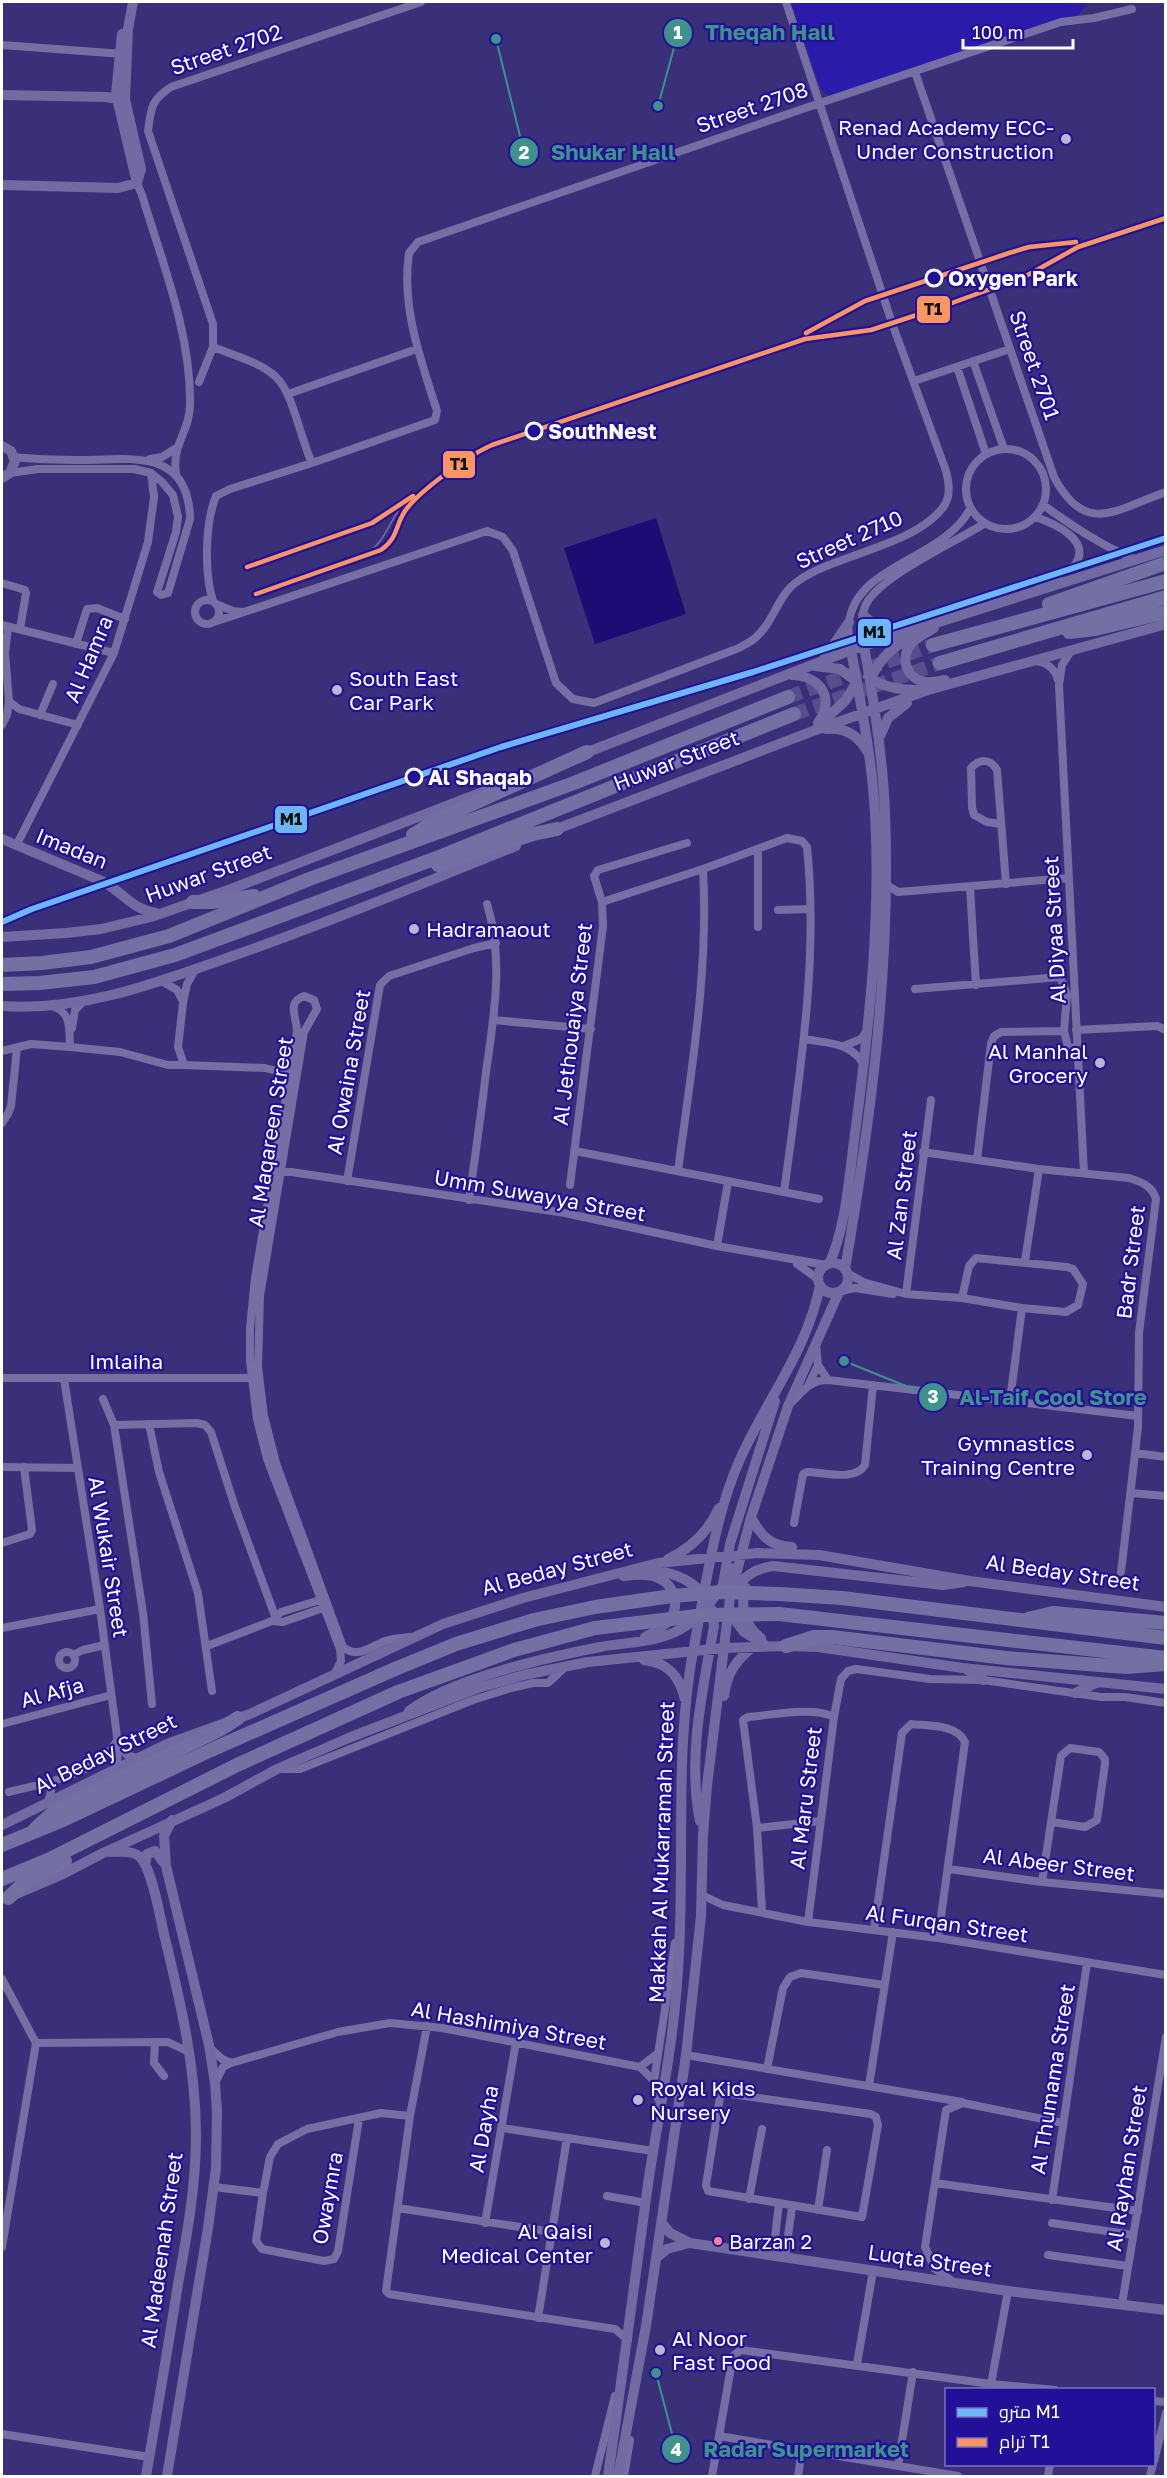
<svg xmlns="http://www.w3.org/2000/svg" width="1167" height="2478" font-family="'Golos Text',Cairo,sans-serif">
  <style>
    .green { fill: #2b1bab }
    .water { fill: #1b0d74 }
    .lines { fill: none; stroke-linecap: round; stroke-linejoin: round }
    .highway-tunnel { stroke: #574f8d; stroke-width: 14; stroke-dasharray: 14 7; stroke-linecap: butt }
    .street { stroke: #756fa4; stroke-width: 8 }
    .secondary { stroke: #716ba1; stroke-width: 10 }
    .highway { stroke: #7570a3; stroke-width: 14 }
    .tram { stroke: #7570a3; stroke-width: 1.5 }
    .highway-bridge { stroke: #7570a3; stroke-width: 14 }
    .tram-1-casing { stroke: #221198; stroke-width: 9 }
    .tram-1 { stroke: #fb9564; stroke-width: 4.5 }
    .metro-1-casing { stroke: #221198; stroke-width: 10 }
    .metro-1 { stroke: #6db6f5; stroke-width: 6 }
    .poi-dot { fill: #bab7d0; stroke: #221198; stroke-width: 2 }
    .stop-dot { fill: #221198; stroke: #fff; stroke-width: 3 }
    .bus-dot { fill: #ff8098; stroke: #221198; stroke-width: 2 }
    .labels { text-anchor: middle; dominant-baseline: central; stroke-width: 4.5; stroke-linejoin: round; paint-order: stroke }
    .bus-label { font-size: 20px; fill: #fff; stroke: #221198; text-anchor: start }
    .street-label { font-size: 21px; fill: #fff; stroke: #221198 }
    .poi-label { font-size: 21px; fill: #fff; stroke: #221198; text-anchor: end }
    .stop-label { font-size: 21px; font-weight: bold; fill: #fff; stroke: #221198; text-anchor: start }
    .leader { fill: none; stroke: #3f918b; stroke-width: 2 }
    .callout-dot { fill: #3f918b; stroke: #221198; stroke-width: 2 }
    .mark-label { font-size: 18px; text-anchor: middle; font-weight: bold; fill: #fff }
    .callout-label { font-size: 22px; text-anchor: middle; font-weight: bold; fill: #3f918b; stroke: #221198; stroke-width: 4.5; stroke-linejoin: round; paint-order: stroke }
    .line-badge { stroke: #221198; stroke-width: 2 }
    .pale-badge-label { font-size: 16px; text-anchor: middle; font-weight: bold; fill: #111 }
  </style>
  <rect width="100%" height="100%" fill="#393079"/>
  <path class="green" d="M790 2H1089L1078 15 829 96 821 90Z"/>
  <path class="water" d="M656 518 686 614 595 644 564 548Z"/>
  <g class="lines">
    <path class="highway-tunnel" d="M788 697 933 645
      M794 714 940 663"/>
    <path class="street" d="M2 45 123 54
      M915 72 1054 477C1086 538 1118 508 1166 492
      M137 183 142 195C162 262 191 333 190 404 190 421 183 432 178 447 175 456 175 466 176 474
      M213 347C233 355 260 362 276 377 293 392 301 441 312 463L435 420 437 411C421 360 401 308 409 253L418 242 820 103 1061 22 1094 18 1132 9
      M973 361 1004 449
      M957 367 986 454
      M914 381 1010 349
      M199 382 213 347V324L148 131C151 108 151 100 171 87L421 2
      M288 394 417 349
      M966 489a40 40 0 1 1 80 0a40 40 0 1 1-80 0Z
      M150 459 162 457 178 447
      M10 473 38 469H134L151 473 162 482 173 495 178 517 176 532 157 592 161 595 168 593 190 519C189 452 137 458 88 460 63 460 38 460 14 457
      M1043 505C1073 526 1100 545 1134 559
      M1035 517C1054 523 1094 541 1074 566L1039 587
      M2 583 25 590 26 593 20 629
      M195 612a12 12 0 1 1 24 0a12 12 0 1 1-24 0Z
      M213 601C204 573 205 523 216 496L230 489 312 463
      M216 604 233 611 243 612
      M211 623 487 531 503 537 513 551 556 683 573 699 594 703 739 648C744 645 750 642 754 639 774 623 777 595 798 581 835 554 916 546 944 506 951 495 949 483 946 471L892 323 786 2
      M2 625 114 653
      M8 627 5 653 9 701 19 709 78 725
      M76 644 87 609 97 608 125 619
      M864 646C862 633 860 617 866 604 881 576 953 543 982 525
      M851 650C850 642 847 631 849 622 857 564 943 560 970 509
      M1071 651 1062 665 1059 685 1084 1173
      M1035 661C1047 662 1055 669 1058 680
      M40 715 53 684
      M2 725 7 715 9 701
      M1001 824 987 822 974 815 972 807 971 768C980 758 991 759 997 770L1006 884
      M16 846 114 653 148 542 154 497 151 473
      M758 849V927
      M885 884 898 892 1069 878
      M970 888 976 985
      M602 902 703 869 787 838 802 841 807 847C819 962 799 1078 784 1192
      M778 910 810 909
      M195 970 187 984 183 1003 178 1047 184 1065 265 1068 292 1075
      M163 982 177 990 183 1001
      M915 989 1060 977 1067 994 1064 1031 1068 1047 1078 1048
      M52 1006C72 1012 69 1029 70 1047L120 1052 168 1065H184
      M493 1020 591 1029
      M72 1028 75 1010 83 1002
      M1076 1030 1157 1026 1166 1030
      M804 1039C826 1043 850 1042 863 1063
      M844 1046 861 1039 867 1031
      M2 1051 31 1044 70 1047
      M2 1123 8 1114 11 1106 17 1048
      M575 1151 819 1199
      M923 1152 1039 1169 1129 1178C1142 1182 1152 1186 1156 1199L1139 1333 1138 1428 1121 1572
      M977 1160 991 1044 994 1036 1001 1032 1064 1031
      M278 1170 565 1213 717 1246 826 1265
      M678 1171C691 1071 709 971 703 869
      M347 1181 380 985 389 976 474 948 496 943
      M570 1185 603 926 602 902 594 876 598 870 687 843
      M469 1200C475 1158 481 1115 486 1072 494 1016 504 959 487 904
      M717 1246 728 1182
      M1025 1261 1039 1169
      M797 1264 818 1279
      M847 1273 863 1282 906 1294 962 1298 1022 1308 1066 1312 1078 1305 1083 1284 1073 1269 1067 1267 976 1258 969 1266 962 1298
      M841 1291 855 1288 893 1294
      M906 1294 931 1100
      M816 1345 818 1365 828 1380
      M2 1378H255
      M64 1379 100 1609 118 1744 117 1768
      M809 1384 818 1365
      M103 1399 114 1425 143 1613 152 1704
      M1010 1400 1022 1308
      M791 1403C803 1391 810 1380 828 1380L1138 1416
      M149 1424 159 1472 198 1593 212 1691
      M114 1425 197 1423 205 1425 211 1432 235 1507 275 1616
      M1135 1453 1166 1457
      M2 1467 77 1468
      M1131 1493 1166 1496
      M794 1523 803 1474 807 1472C823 1472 855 1482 865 1465L873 1385
      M2 1543 30 1534 32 1530 24 1467
      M274 1619 281 1612 323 1599
      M2 1628 100 1609
      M207 1646 272 1621 283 1622 326 1607
      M59 1660a8 8 0 1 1 16 0a8 8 0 1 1-16 0Z
      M73 1655 83 1650 105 1645
      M334 1675 341 1661 340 1649 267 1459 257 1419 250 1361V1328L255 1278 297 1032C297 1018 286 1002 304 996L314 1000 317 1009 304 1032 260 1296 258 1367 264 1416 276 1463 343 1647C357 1659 370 1647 385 1641 393 1638 402 1638 410 1637
      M2 1724 111 1695
      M118 1744 127 1755 137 1758
      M278 1769H300L473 1700 511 1688 533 1683H548L564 1668
      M48 1783 51 1791 48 1804
      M9 1792C42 1784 99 1774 116 1742
      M757 1828 820 1821
      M949 1869 1042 1882 1166 1894
      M1042 1882 1061 1756 1070 1748 1099 1752 1105 1759V1764L1097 1820 1085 1827 1052 1822
      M702 1895 723 1905 808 1922 938 1938 1166 1975
      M762 1911 757 1828 743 1720 748 1717C771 1715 814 1706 834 1717
      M808 1922 834 1717 841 1679 848 1671 856 1669 930 1679 983 1680 1101 1697H1125L1166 1703
      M874 1930 902 1733 911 1724C929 1726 957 1724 965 1742L938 1938
      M2 1979 36 2043
      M427 2026 410 2116 386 2291 389 2294 615 2329 628 2340
      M155 2042 154 2063 164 2076
      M36 2043 168 2042 189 2052
      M211 2049 222 2059 231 2063
      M686 2055 962 2102
      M640 2067 657 2054
      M767 2069 783 1988 790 1977 801 1973 884 1985
      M216 2081 223 2067 231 2063 338 2032 390 2023 442 2028 640 2067 654 2081
      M869 2086 893 1932
      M724 2093 871 2114 876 2117 878 2125 862 2217 708 2191 706 2185 720 2097Z
      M660 2103 655 2090 654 2081 675 1943
      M359 2119 338 2251 334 2259 324 2261 262 2249 256 2241 263 2193 270 2157 278 2144 307 2129 381 2113 410 2116
      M502 2128 653 2151
      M935 2183 1138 2211
      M214 2187 263 2193
      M607 2196 646 2203
      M749 2199 762 2129
      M1052 2200 1087 1963
      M398 2208 552 2232
      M818 2210 827 2150
      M485 2223 516 2042
      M1052 2223 1133 2235
      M2 2247 36 2043
      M1048 2255 1128 2266
      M773 2256 779 2203
      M785 2258 792 2207
      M952 2281 935 2269 925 2247 946 2110 963 2103 1063 2123
      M1122 2304 1166 2037
      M538 2318 567 2138
      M857 2364 873 2271
      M991 2384 1008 2291
      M1154 2401 1166 2402
      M2 2434 149 2457
      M719 2436 958 2476
      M1154 2461 1166 2413
      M898 2466 913 2372
      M595 2476 615 2396
      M624 2476 630 2440
      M712 2476 733 2356 741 2350 991 2384 1055 2390
      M798 2476 802 2450
      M1048 2476 1050 2464
      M1150 2476 1153 2464"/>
    <path class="secondary" d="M133 2 128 29 125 99 141 169 137 183
      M122 34 116 94 137 183
      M2 95 106 97 117 99
      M2 185 118 188 137 183
      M2 446 11 451 15 461 10 473 2 478
      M863 615 878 628 903 629
      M934 628C926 633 915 638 910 645 900 659 907 680 926 682 931 683 939 681 945 680
      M824 659 849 622
      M815 666 840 669 857 682
      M792 675C820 676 836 698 818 723
      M868 676C882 688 901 690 919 690
      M871 678C881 657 893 646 914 636
      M818 726 846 700 857 681
      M826 729C844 727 858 735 867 751
      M880 736 888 718 907 703
      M580 755 851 650 1166 550
      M549 832 813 731 928 690 1166 624
      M2 839 102 881C123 892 131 909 156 913
      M2 937 66 933 101 929 151 917 231 889 501 785
      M2 1006C87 1012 166 979 244 952 336 920 426 882 516 846
      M818 1278a15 15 0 1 1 30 0a15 15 0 1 1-30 0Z
      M829 1264C847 1226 850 1167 856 1126 870 1018 882 907 874 799 870 748 860 700 851 650
      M845 1269C871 1119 891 966 885 813 883 757 874 701 864 646
      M751 1517C761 1536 770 1546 792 1547
      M668 1559C692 1548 708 1532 719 1508
      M644 1570C669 1571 689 1577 705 1596
      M623 1576C633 1575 646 1573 656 1577 674 1583 681 1606 669 1620 663 1628 654 1632 645 1637
      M723 1584 730 1544 775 1401
      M746 1588C739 1607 745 1626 761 1638
      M734 1592C744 1576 754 1569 773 1566L943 1585 964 1582
      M728 1611 744 1632 764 1644
      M644 1660C669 1663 679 1676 685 1699
      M966 1669 983 1680
      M1075 1693 1096 1683
      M724 1696C727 1673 736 1660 753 1647
      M409 1711C453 1678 545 1658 600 1647 626 1642 657 1643 681 1629 704 1616 720 1589 735 1568
      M700 1821C687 1758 703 1688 714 1626L712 1610
      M2 1825 167 1744 250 1714 443 1624 523 1598 658 1563 758 1553 819 1555 970 1581 1166 1607
      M109 1852C119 1852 132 1850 140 1857 152 1868 160 1917 164 1934 180 2000 196 2067 196 2135 196 2186 187 2235 178 2284 168 2348 157 2412 146 2476
      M145 1865 147 1854 155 1851 164 1863
      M14 1895 61 1875 103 1853 224 1798 277 1769 351 1737 478 1688 524 1675 588 1662 724 1648 786 1646 818 1647 963 1668 1166 1689
      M662 2223 670 2233 690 2243 1008 2291 1166 2310
      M657 2257 667 2249 689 2243
      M167 2476 208 2228 216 2168 217 2112 215 2083 209 2045 166 1866 164 1836 172 1820
      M608 2476C622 2379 634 2282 648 2184 658 2118 672 2051 677 1984 687 1870 672 1754 695 1641 707 1580 715 1514 741 1457 767 1399 808 1349 820 1285
      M618 2476 646 2326 686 2055 701 1916 703 1835 707 1786 730 1598 751 1517 788 1406 839 1292"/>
    <path class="highway" d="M1049 604 1166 563
      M1069 632 1095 629 1166 612
      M933 645 1166 581
      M940 663 1166 597
      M413 835 437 820 587 752
      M438 865 533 834 557 829
      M193 902H211L254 896
      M2 965 42 963 91 957 169 936 312 878 574 783 788 697
      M2 984 40 983 94 977 175 955 439 857 794 714
      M779 1594 842 1598 1166 1638
      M779 1614 1166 1658
      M1028 1619 1053 1613 1166 1623
      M786 1646 814 1637H832L1006 1658 1126 1667 1166 1664
      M35 1829 56 1810 221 1729 238 1718
      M2 1845 63 1820 211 1750 395 1669 456 1644 534 1620 595 1607 672 1596
      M2 1879 50 1859 237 1765 398 1692 514 1650 595 1628
      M8 1898 22 1885 65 1861"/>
    <path class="tram" d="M422 489 441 479
      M362 557C387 542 387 523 405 502"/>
    <path class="highway-bridge" d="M672 1596 722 1592 779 1594
      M595 1628 705 1615 779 1614"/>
    <defs>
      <path id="tram-1" d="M806 333 865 301 1009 253 1029 247 1076 242
        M247 567 372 523 413 496
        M256 594 381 550C398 538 395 526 405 511 419 491 469 455 492 445L805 339 871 330 941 307 1026 276 1078 247 1166 218"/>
    </defs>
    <use href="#tram-1" class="tram-1-casing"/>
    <use href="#tram-1" class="tram-1"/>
    <defs>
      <path id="metro-1" d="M2 922 32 909 501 747 753 672 1166 538"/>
    </defs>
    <use href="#metro-1" class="metro-1-casing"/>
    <use href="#metro-1" class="metro-1"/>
  </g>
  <g class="poi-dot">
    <circle cx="1066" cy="139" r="6"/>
    <circle cx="337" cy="690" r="6"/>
    <circle cx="414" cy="929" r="6"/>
    <circle cx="1100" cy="1063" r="6"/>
    <circle cx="1087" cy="1455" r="6"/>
    <circle cx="638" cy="2100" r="6"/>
    <circle cx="605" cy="2243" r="6"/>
    <circle cx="660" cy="2350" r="6"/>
  </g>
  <g class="stop-dot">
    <circle cx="934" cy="278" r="8"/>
    <circle cx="534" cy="431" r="8"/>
    <circle cx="414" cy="777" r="8"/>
  </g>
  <circle class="bus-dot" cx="718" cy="2241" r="5"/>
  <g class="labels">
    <g class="bus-label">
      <text x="729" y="2241">Barzan 2</text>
    </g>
    <g class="street-label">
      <text transform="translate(226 49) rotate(-19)">Street 2702</text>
      <text transform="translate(752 107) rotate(-19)">Street 2708</text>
      <text transform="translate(1035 365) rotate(71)">Street 2701</text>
      <text transform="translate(849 539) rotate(-24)">Street 2710</text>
      <text transform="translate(88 659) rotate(-67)">Al Hamra</text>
      <text transform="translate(676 760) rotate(-21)">Huwar Street</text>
      <text transform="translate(72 848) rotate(22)">Imadan</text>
      <text transform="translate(208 873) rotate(-20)">Huwar Street</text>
      <text transform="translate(1054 930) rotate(-93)">Al Diyaa Street</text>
      <text transform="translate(572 1024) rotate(-83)">Al Jethouaiya Street</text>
      <text transform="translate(348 1072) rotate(-80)">Al Owaina Street</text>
      <text transform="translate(270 1132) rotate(-81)">Al Maqareen Street</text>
      <text transform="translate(540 1195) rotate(10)">Umm Suwayya Street</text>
      <text transform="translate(901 1195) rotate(-83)">Al Zan Street</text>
      <text transform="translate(1130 1262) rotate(-83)">Badr Street</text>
      <text x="126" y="1361">Imlaiha</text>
      <text transform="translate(109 1557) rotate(81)">Al Wukair Street</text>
      <text transform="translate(557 1568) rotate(-15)">Al Beday Street</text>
      <text transform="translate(1063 1572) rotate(8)">Al Beday Street</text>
      <text transform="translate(52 1692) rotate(-15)">Al Afja</text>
      <text transform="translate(105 1753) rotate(-26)">Al Beday Street</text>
      <text transform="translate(805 1798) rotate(-83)">Al Maru Street</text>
      <text transform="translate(661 1852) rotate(-88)">Makkah Al Mukarramah Street</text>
      <text transform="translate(1059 1864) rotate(7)">Al Abeer Street</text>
      <text transform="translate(947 1923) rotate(8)">Al Furqan Street</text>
      <text transform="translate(509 2025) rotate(10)">Al Hashimiya Street</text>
      <text transform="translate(1052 2079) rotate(-81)">Al Thumama Street</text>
      <text transform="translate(483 2129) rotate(-80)">Al Dayha</text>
      <text transform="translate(1126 2168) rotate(-81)">Al Rayhan Street</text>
      <text transform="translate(327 2198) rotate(-80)">Owaymra</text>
      <text transform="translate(161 2250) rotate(-82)">Al Madeenah Street</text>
      <text transform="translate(930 2260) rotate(8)">Luqta Street</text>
    </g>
    <g class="poi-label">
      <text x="1054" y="127">Renad Academy ECC-<tspan x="1054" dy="24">Under Construction</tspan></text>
      <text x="349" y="678" text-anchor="start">South East<tspan x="349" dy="24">Car Park</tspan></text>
      <text x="426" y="929" text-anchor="start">Hadramaout</text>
      <text x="1088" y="1051">Al Manhal<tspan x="1088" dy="24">Grocery</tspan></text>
      <text x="1075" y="1443">Gymnastics<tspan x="1075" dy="24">Training Centre</tspan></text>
      <text x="650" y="2088" text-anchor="start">Royal Kids<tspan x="650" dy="24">Nursery</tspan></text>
      <text x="593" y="2231">Al Qaisi<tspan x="593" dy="24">Medical Center</tspan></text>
      <text x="672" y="2338" text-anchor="start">Al Noor<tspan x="672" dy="24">Fast Food</tspan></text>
    </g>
    <g class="stop-label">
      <text x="948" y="278">Oxygen Park</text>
      <text x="548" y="431">SouthNest</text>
      <text x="428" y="777">Al Shaqab</text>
    </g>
  </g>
  <path class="leader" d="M658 106L678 33M496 39L524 152M844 1361L933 1397M656 2373L676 2449"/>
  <g class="callout-dot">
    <circle cx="658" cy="106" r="6"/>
    <circle cx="496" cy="39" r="6"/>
    <circle cx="844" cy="1361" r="6"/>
    <circle cx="656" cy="2373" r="6"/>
    <circle cx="678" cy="33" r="15"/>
    <circle cx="524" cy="152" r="15"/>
    <circle cx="933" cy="1397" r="15"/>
    <circle cx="676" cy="2449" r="15"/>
  </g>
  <g class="mark-label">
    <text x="678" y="39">1</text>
    <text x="524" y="159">2</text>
    <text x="933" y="1403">3</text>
    <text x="676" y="2456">4</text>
  </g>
  <g class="callout-label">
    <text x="770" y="40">Theqah Hall</text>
    <text x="613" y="160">Shukar Hall</text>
    <text x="1053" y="1405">Al-Taif Cool Store</text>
    <text x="806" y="2457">Radar Supermarket</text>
  </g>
  <g class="line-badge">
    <rect x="916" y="295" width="35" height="29" rx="6" fill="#fb9564"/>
    <rect x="442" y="450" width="34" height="29" rx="6" fill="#fb9564"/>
    <rect x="857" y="618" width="35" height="29" rx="6" fill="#6db6f5"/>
    <rect x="274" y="805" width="34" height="29" rx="6" fill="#6db6f5"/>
  </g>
  <g class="pale-badge-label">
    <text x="933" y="315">T1</text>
    <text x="459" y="470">T1</text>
    <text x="874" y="638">M1</text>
    <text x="291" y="825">M1</text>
  </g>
  <rect width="1167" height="2478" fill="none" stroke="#ffffff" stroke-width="6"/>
  <rect x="945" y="2388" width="210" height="78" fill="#221198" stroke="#7a70c1" stroke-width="1.5"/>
  <rect x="957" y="2408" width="30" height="9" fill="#6db6f5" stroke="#7a70c1" stroke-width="1.5"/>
  <text x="999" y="2418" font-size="18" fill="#ffffff">مترو M1</text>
  <rect x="957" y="2438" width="30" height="9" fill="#fb9564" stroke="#7a70c1" stroke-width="1.5"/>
  <text x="999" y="2448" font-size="18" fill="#ffffff">ترام T1</text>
  <path d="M963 39v9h110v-9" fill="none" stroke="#ffffff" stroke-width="3"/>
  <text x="972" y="39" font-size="18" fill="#ffffff" stroke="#221198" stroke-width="4.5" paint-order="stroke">100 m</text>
</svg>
